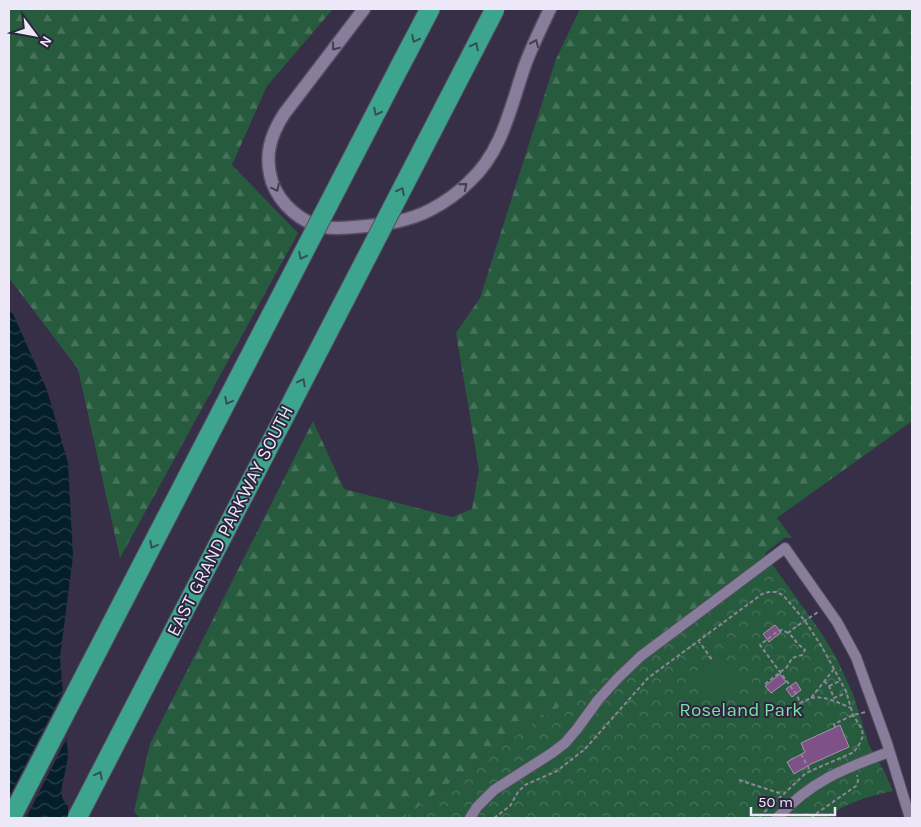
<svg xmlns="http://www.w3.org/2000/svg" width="921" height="827" font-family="Karla,sans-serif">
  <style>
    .forest { fill: url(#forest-firs) }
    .park { fill: url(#park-crowns) }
    .pitch { fill: #275b3e }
    .water { fill: url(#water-waves) }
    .pier { fill: #372f47 }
    .building { fill: #7e5287; stroke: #a893ad }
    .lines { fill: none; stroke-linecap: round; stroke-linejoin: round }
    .minor-casing { stroke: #554d62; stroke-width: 12 }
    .tertiary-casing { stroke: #554d62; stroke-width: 15 }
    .motorway-casing { stroke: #554d62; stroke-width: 21 }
    .path { stroke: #8b8599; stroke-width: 2; stroke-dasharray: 4 2.5; stroke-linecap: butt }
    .minor { stroke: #887e9b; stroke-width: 10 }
    .tertiary { stroke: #887e9b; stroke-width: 12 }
    .motorway { stroke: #3da48d; stroke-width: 19 }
    .motorway-bridge-casing { stroke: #554d62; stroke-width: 21; stroke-linecap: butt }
    .motorway-bridge { stroke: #3da48d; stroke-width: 19 }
    .oneway { stroke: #335159 }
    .oneway2 { stroke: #443b54 }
    .labels { text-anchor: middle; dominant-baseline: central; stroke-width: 4; stroke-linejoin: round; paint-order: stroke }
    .street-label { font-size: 19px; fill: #ede8f8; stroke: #2d253d }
    .park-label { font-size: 19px; fill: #7be0a5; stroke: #2d253d }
  </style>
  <defs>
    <pattern id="forest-firs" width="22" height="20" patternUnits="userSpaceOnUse" patternTransform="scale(1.25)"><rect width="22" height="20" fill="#275b3e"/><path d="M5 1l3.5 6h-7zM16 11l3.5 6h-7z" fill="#47735b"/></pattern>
    <pattern id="park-crowns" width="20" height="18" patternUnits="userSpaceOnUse" patternTransform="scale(1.25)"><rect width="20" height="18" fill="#275b3e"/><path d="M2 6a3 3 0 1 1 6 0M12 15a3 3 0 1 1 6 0" fill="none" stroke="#47735b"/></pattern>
    <pattern id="water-waves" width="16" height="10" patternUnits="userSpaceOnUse" patternTransform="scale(1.25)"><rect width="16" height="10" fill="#041f2a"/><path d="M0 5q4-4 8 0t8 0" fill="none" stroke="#29404a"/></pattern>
  </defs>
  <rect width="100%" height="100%" fill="#372f47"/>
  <path class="forest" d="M9 9H333L267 86 232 165 298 233 120 558 78 369 12 282 9 279Z
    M580 9H912V421L777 518 792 538H784L698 607 653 640 623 666 605 675 564 701 555 712 538 719 508 742 444 787 404 818H139L134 811 150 744 313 421 344 489 452 517 472 509 479 470 456 333 480 298 556 59Z"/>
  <path class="park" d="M764 553 820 631 836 657 853 694 869 745 885 773 893 791C869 796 845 803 826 818H404L444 787 508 742 538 719 555 712 564 701 605 675 623 666 653 640 698 607Z"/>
  <path class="pitch" d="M715 655 742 686 718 706 692 675Z"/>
  <path class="water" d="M9 311 13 314 47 390 68 463 73 556 60 657 68 756C67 760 67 764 66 768 64 781 56 795 68 806V814L69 818H9Z"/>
  <path class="pier" d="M66 686 68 736 26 818H9V797Z"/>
  <path class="building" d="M775 625 781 632 769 642 763 634Z
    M780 674 786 682 771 693 765 686Z
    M796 682 801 690 792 697 786 689Z
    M840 725 849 747 811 764 794 774 787 762 805 752 801 743Z"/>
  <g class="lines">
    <defs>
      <path id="minor" d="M470 818 477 807 494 790 552 753 565 743 577 729 598 700 617 679 641 656 785 548 837 622 856 657 887 743 910 818
        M777 818C811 781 843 769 889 752"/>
      <path id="tertiary" d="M364 9 284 114C270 136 264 156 272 182 280 204 301 223 324 227 334 229 345 228 355 227 381 225 408 222 432 209 445 202 458 193 469 182 502 152 510 109 524 68 531 48 541 28 550 9"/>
      <path id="motorway" d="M399 68 430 9"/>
    </defs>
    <use href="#minor" class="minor-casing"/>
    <use href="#tertiary" class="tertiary-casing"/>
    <use href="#motorway" class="motorway-casing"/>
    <path class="path" d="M788 633 782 630 778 631 760 645 797 695 800 703 811 698 834 669
      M698 640 713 661
      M824 681 829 686 834 698 846 693
      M765 684 787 667 792 658 802 655 805 650C802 647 800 646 797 643 794 639 792 636 788 633L797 626 818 612
      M829 686 840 681
      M811 698C824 695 839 703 851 708
      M835 727 834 724 853 715 866 712
      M801 754 811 772
      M739 780 782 794
      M494 818 510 806 518 792 525 785 557 771 585 749 648 678 762 594 769 592H776L783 595 805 621 822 647 846 691 853 715 862 729 863 736 860 743 854 752 806 773 758 818
      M811 818 817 813 856 786 858 781 857 775"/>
    <use href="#minor" class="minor"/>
    <use href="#tertiary" class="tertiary"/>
    <use href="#motorway" class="motorway"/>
    <defs>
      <path id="motorway-bridge" d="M11 818 399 68
        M77 818 495 9"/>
    </defs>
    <use href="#motorway-bridge" class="motorway-bridge-casing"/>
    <use href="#motorway-bridge" class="motorway-bridge"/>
  </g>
  <defs><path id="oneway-chevron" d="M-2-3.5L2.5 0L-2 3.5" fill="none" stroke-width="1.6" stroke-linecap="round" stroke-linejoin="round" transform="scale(1.25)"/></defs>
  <g class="oneway">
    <use href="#oneway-chevron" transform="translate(415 39) rotate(117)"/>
    <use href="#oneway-chevron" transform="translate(475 46) rotate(-63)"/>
    <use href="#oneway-chevron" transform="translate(377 112) rotate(117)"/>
    <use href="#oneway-chevron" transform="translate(401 191) rotate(-63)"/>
    <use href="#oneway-chevron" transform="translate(302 256) rotate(117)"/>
    <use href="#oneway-chevron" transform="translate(302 382) rotate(-63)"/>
    <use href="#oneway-chevron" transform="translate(228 401) rotate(118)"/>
    <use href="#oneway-chevron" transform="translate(153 545) rotate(118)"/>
    <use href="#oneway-chevron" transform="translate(99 775) rotate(-63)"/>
  </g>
  <g class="oneway2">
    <use href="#oneway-chevron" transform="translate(535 43) rotate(-66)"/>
    <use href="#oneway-chevron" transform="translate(335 47) rotate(128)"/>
    <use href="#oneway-chevron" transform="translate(464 186) rotate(-40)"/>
    <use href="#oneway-chevron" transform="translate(276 188) rotate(64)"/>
  </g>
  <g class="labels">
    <g class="street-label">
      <text transform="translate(230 521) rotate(-63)">EAST GRAND PARKWAY SOUTH</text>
    </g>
    <g class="park-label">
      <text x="741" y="710">Roseland Park</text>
    </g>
  </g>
  <rect width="921" height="827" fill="none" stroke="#ede8f8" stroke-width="20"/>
  <g transform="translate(35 35) rotate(122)" stroke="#2d253d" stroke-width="4" paint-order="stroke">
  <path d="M0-4L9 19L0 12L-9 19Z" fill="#ede8f8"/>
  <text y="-8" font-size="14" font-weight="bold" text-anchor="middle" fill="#ede8f8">N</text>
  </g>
  <path d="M751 807v8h84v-8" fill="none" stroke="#ede8f8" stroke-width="2.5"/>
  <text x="758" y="807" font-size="15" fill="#ede8f8" stroke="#2d253d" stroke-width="4" paint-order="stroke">50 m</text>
</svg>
